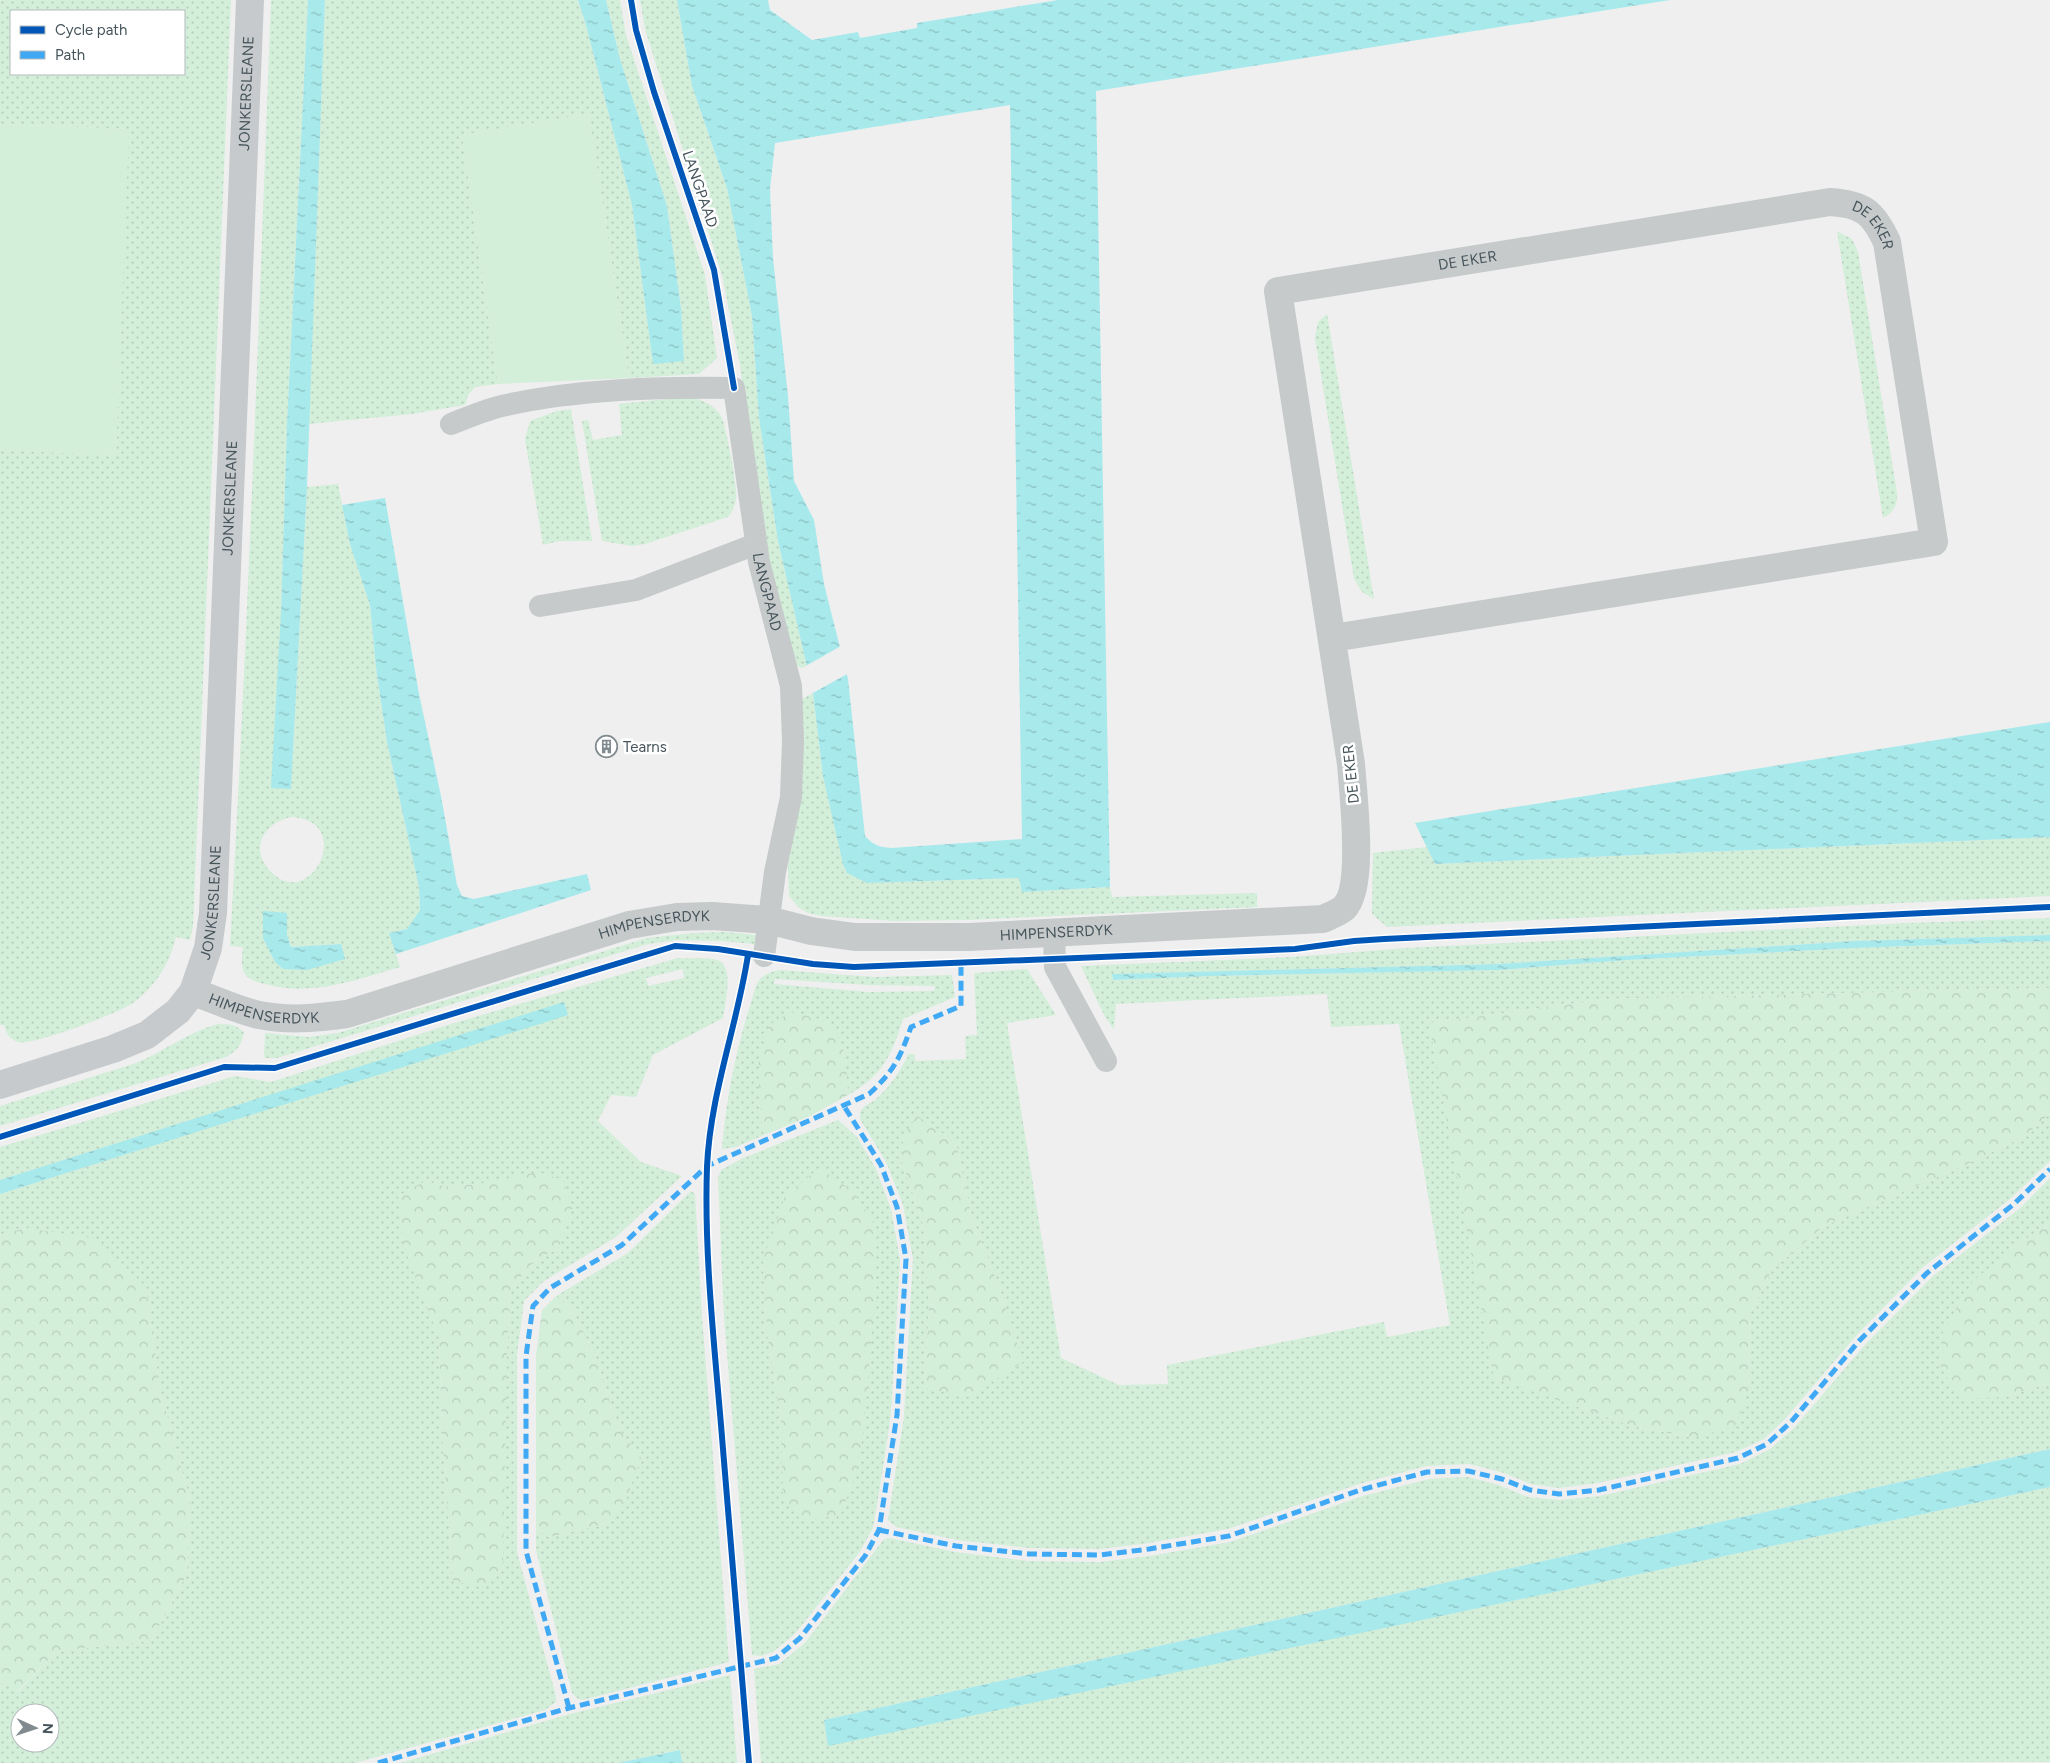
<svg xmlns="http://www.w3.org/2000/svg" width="2050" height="1763" font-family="Figtree,sans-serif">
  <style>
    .grass { fill: url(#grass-dots); fill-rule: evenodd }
    .forest { fill: url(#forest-crowns) }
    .green { fill: #d3eed9 }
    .water { fill: url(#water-ripples); fill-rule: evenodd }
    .pier { fill: #efefef }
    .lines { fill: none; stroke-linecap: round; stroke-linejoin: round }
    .lane { stroke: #c6cacb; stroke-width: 22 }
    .street { stroke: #c6cacb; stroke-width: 28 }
    .secondary { stroke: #c7cacc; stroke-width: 28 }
    .quiet { stroke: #3fa9f5; stroke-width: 5; stroke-dasharray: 10 5; stroke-linecap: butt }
    .cycleway-casing { stroke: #fff; stroke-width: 9 }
    .cycleway { stroke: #0057b8; stroke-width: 6 }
    .labels { text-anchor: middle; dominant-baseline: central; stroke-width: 5; stroke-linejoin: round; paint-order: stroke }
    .street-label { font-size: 15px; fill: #46555b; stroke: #fff }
    .poi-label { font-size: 15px; fill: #46555b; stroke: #fff; text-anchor: start }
  </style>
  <defs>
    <pattern id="grass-dots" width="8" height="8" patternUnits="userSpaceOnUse" patternTransform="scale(1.25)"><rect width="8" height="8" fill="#d3eed9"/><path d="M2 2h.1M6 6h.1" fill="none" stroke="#b6cebc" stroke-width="1.8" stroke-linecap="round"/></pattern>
    <pattern id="forest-crowns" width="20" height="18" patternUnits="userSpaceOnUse" patternTransform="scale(1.25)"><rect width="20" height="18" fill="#d3eed9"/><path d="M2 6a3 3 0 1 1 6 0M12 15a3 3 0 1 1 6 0" fill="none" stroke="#b6cebc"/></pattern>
    <pattern id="water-ripples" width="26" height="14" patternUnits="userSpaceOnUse" patternTransform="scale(1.25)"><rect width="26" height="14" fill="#a8e9ec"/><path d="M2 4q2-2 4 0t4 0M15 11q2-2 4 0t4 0" fill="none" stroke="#8bc0c2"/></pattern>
  </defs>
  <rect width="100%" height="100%" fill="#efefef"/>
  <path class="grass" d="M2 0H231L193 927 190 940 176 937C170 963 155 987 133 1003 119 1013 32 1046 18 1042 9 1039 6 1033 4 1025H0V450L116 455 128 129 0 124V1ZM11 11H184V74H11Z
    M271 0H308L287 424 281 612 291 789 307 487 338 484 350 544 370 605 376 668 387 742 419 887 420 910 407 929 389 933 400 967C356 980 312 997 265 984 259 983 249 980 245 974 240 966 242 956 243 947L230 946C248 631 259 316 271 0ZM291 817C357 820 310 914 270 871 249 848 264 823 291 817ZM287 913V935L291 947 341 944 275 962Z
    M325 0H578L586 25 632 205 653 363 684 360 681 308 667 206 620 59 606 0H620L626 35 705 275 717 358 699 374 629 378 589 114 462 135 498 384 475 387 468 395 465 405 412 414 309 424Z
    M640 0H677L692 86 727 188 752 316 759 418 778 541 807 666 802 668 795 665 768 557 752 463 740 365 722 275 645 29Z
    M1837 231 1852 239 1858 252 1897 493C1898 504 1894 512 1883 518Z
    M1327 314 1333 350 1374 599 1362 592 1354 579 1315 338 1318 322Z
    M686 397C700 398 715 404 722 418 726 427 738 489 736 499 735 506 732 512 728 517L645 544 632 546 602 541 582 421 588 420 593 440 622 435 619 404Z
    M571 409 592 541H559L543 545 525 439 530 421 557 411Z
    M813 693 823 776 867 883 1020 878 1023 892 1110 887 1112 897 1257 893V907L968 920 895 921 822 916 808 913 798 907 789 896 788 866 798 797 802 699Z
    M2050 837V896L1387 927 1372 914 1373 853 1427 847 1435 864Z
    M2050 918V935L1854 941 1498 964 1112 974 1113 980 1213 976 1499 970 1627 960 1854 948 2050 941V988L1609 999 1429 1023 1575 1406 1633 1426 1694 1438 1748 1391 1750 1313 1772 1270 1824 1226 1965 1165 2025 1136 2050 1113V1161L2010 1199 1922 1268 1855 1337 1786 1418 1764 1439 1736 1452 1598 1483 1559 1488 1531 1484 1504 1473 1469 1464 1426 1466 1359 1484 1228 1529 1149 1543 1100 1549 1029 1548 957 1540 896 1527 888 1520 904 1416 913 1259 903 1205 886 1162 860 1119C859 1106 867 1106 876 1099 892 1085 899 1072 909 1054H915V1061L966 1059 965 1036 977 1035 974 973 1027 969 1056 1015 1007 1023 1061 1358 1119 1385 1168 1384 1167 1365 1384 1322 1387 1337 1450 1325 1399 1024 1331 1027 1327 994 1116 1004 1114 1030 1104 1015 1081 966 1293 957 1407 948 1907 923ZM956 1142 971 1214 1000 1290 1022 1362 925 1388 929 1302 924 1227 902 1161Z
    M725 932 756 935 755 944 721 941 677 940 648 944 277 1058H265L264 1055 265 1033 309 1037 338 1033 647 938 694 933Z
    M678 958C691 959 705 957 717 960 735 965 725 1004 723 1018L653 1055 636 1097 611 1095 598 1121 641 1162 682 1176 616 1237 544 1281 524 1301 517 1355V1552L556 1696V1702L545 1710 355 1763H0V1682L19 1691 57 1651 151 1641 187 1574 190 1500 160 1390 146 1287 26 1228 0 1235V1194L567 1014 564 1003 0 1180V1147L235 1076 271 1082 454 1023ZM683 969 684 978 648 986 646 978ZM425 1181 447 1187 478 1184 558 1249 535 1260 511 1289 507 1350 453 1579 442 1433 439 1338ZM20 1713H50V1743H20Z
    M779 970 874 977 952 975 955 997 903 1019C892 1054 883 1076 848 1095L845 1059 759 1102 764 1135 736 1147 722 1149C726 1101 735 1053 750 1006 753 997 754 986 761 978 766 973 772 972 779 970ZM775 979 869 985 935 986 934 991 868 992 774 984Z
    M218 1024C230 1024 236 1024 244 1033 241 1046 237 1051 226 1057L0 1126V1106L136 1063C165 1051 188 1032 218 1024Z
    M838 1120 857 1137 876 1169 891 1209 900 1260 891 1414 882 1474 873 1528 859 1553 795 1634 773 1652 761 1656 752 1655 724 1317 718 1178 721 1170 741 1159ZM763 1260 781 1418 767 1333Z
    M2050 1178V1223L2013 1248 2005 1397 2050 1383V1449L824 1720 829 1745 2050 1487V1762L761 1763 754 1669 779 1664 805 1643 884 1539 890 1538 955 1552 1029 1561 1100 1562 1150 1556 1230 1542 1363 1496 1429 1479 1468 1477 1499 1485 1528 1497 1559 1500 1600 1496 1740 1464 1770 1449 1795 1427 1864 1346 1932 1277 2019 1209Z
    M691 1191 695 1194 702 1316 729 1662 583 1700 578 1699 572 1693 536 1550V1529L549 1537 607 1523 640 1458 618 1427 594 1354 573 1311 556 1296 628 1253Z
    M730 1675 737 1763H682L679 1750 618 1763H400L570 1714Z"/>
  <path class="forest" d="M2050 988V1113L2025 1136 1965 1165 1824 1226 1772 1270 1750 1313 1748 1391 1735 1426 1694 1438 1633 1426 1494 1378 1429 1023 1609 999Z
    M791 1012C799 1014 809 1016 818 1019 848 1031 846 1067 848 1095L810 1116 764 1135 759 1102V1060L769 1025Z
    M917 1116 956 1142 971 1214 1000 1290 1023 1362 968 1397 925 1388 929 1302 924 1227 902 1161 903 1136Z
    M819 1168 853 1191 874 1224V1308L863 1436 853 1483 840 1515 808 1520 783 1501 781 1418 767 1333 763 1260 785 1196Z
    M539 1172 563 1180 572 1208 558 1249 535 1260 511 1289 507 1350 503 1564 495 1580 476 1587 453 1580 442 1433 439 1338 403 1245 398 1196 425 1181 447 1187 478 1184Z
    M2050 1223V1383L2005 1397 1960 1399 1940 1366 1943 1331 1973 1281 2013 1248Z
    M26 1228 97 1239 146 1287 160 1390 190 1500 187 1574 151 1641 57 1651 18 1691 0 1682V1235Z
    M556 1296 573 1311 594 1354 618 1427 641 1458 626 1500 607 1523 549 1537 536 1529V1356L542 1310Z"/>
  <path class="green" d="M589 114 629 378 498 384 462 135Z
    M0 124 129 129 116 455 0 450Z"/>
  <path class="water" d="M308 0H325L307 487 291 789 271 788 281 612 287 424Z
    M578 0H606L620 59 667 206 681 308 684 361 653 364 632 205 586 25Z
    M677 0H768L770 10 812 40 858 32 860 38 917 28V23L1058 0H1670L1096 91 1110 887 1022 892 1019 878 867 883 847 873 843 864 823 776 813 693 778 541 759 418 752 316 727 188 692 86ZM1010 105 1022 839 891 848C879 847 873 845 865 836L848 679 824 584 814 520 794 481 788 396 773 258 770 189 775 143Z
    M385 498 419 694 441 796 457 885 462 896 474 899 587 874 591 890 396 954 389 933 407 929 420 910 419 887 387 742 376 668 370 605 350 544 342 505Z
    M2050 722V837L1435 864 1415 823Z
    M263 911 287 913V935L291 947 341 944 345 959 307 970 283 969 275 962 263 938Z
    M2050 935V941L1854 948 1627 960 1499 970 1213 976 1113 980 1112 974 1498 964 1854 941Z
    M564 1002 568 1015 0 1194V1180Z
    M2050 1449V1487L828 1746 824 1720Z
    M680 1750 682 1763H618Z"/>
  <path class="pier" d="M841 646 849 673 811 694 804 667Z"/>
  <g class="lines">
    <g class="lane">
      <path id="s1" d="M451 424C469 417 487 409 506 405 580 389 658 387 734 388L759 562 791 686 793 741 791 797 775 872 764 956"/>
      <path d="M540 606 636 590 756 544"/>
      <path d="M1054 933 1055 967 1106 1061"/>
    </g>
    <path class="street" id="s2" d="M193 992C214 999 237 1010 259 1015 289 1021 317 1018 347 1014L629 925 677 917 712 916 768 920 811 931 855 937H969L1323 919C1329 916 1338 913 1344 908 1365 888 1353 793 1351 764L1278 291 1830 202C1863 204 1873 212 1887 242L1934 542 1333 638"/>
    <path class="secondary" id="s3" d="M0 1085 113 1049 147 1035 178 1011 193 992 208 948 213 913 250 0"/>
    <path class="quiet" d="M879 1530 956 1546 1029 1554 1100 1555 1149 1549 1229 1536 1360 1490 1427 1472 1468 1471 1502 1479 1530 1490 1559 1494 1599 1490 1738 1458 1767 1444 1791 1422 1859 1341 1927 1273 2014 1204 2050 1169
      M569 1708 526 1551V1356L533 1306 550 1288 622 1245 707 1166 869 1094C894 1071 900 1058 911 1027L961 1006V964
      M378 1763 569 1708 776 1658 800 1638 865 1556 879 1530 897 1415 906 1259 897 1207 881 1165 844 1106"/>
    <defs>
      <path id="cycleway" d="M631 0 636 30 654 92 714 270 734 388
        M748 955C737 1026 710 1095 707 1167 704 1252 714 1341 721 1425 730 1537 740 1650 749 1763
        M0 1137 224 1067 275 1068 675 946 718 949 813 964 854 967 1295 949 1354 941 1384 939 2050 907"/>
    </defs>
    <use href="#cycleway" class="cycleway-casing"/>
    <use href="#cycleway" class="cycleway"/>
  </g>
  <defs>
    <symbol id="building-ring" viewBox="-11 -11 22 22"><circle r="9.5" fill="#fff" stroke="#818b8f" stroke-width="1.5"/><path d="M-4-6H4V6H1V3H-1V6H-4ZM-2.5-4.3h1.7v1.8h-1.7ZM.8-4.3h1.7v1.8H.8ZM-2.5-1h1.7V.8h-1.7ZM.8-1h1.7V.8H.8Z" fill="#818b8f"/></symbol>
  </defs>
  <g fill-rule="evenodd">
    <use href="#building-ring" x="594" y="734" width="25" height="25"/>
  </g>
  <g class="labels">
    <g class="street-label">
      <text stroke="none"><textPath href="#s3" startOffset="1121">JONKERSLEANE</textPath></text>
      <text transform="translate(700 189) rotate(71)">LANGPAAD</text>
      <text stroke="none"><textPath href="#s2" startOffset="2412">DE EKER</textPath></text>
      <text stroke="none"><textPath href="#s2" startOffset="1992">DE EKER</textPath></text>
      <text stroke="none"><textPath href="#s3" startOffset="716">JONKERSLEANE</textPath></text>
      <text stroke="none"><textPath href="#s1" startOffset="494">LANGPAAD</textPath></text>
      <text transform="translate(1351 774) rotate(-96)">DE EKER</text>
      <text stroke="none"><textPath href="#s3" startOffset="311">JONKERSLEANE</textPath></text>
      <text stroke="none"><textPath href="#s2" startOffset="479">HIMPENSERDYK</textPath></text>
      <text stroke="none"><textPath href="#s2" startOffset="884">HIMPENSERDYK</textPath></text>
      <text stroke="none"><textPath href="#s2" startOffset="74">HIMPENSERDYK</textPath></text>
    </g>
    <g class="poi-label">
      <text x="623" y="747">Tearns</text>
    </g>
  </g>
  <rect x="10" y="10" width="175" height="65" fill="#ffffff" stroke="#b5bbbd"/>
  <rect x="20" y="26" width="25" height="8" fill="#0057b8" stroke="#b5bbbd"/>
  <text x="55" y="35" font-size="15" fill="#46555b">Cycle path</text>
  <rect x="20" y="51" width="25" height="8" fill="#3fa9f5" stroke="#b5bbbd"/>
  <text x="55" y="60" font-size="15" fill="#46555b">Path</text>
  <g transform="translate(35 1728) rotate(93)"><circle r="24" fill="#ffffff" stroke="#b5bbbd"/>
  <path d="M0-4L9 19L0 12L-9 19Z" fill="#818b8f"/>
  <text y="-8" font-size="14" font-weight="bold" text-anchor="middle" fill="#46555b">N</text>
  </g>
</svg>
